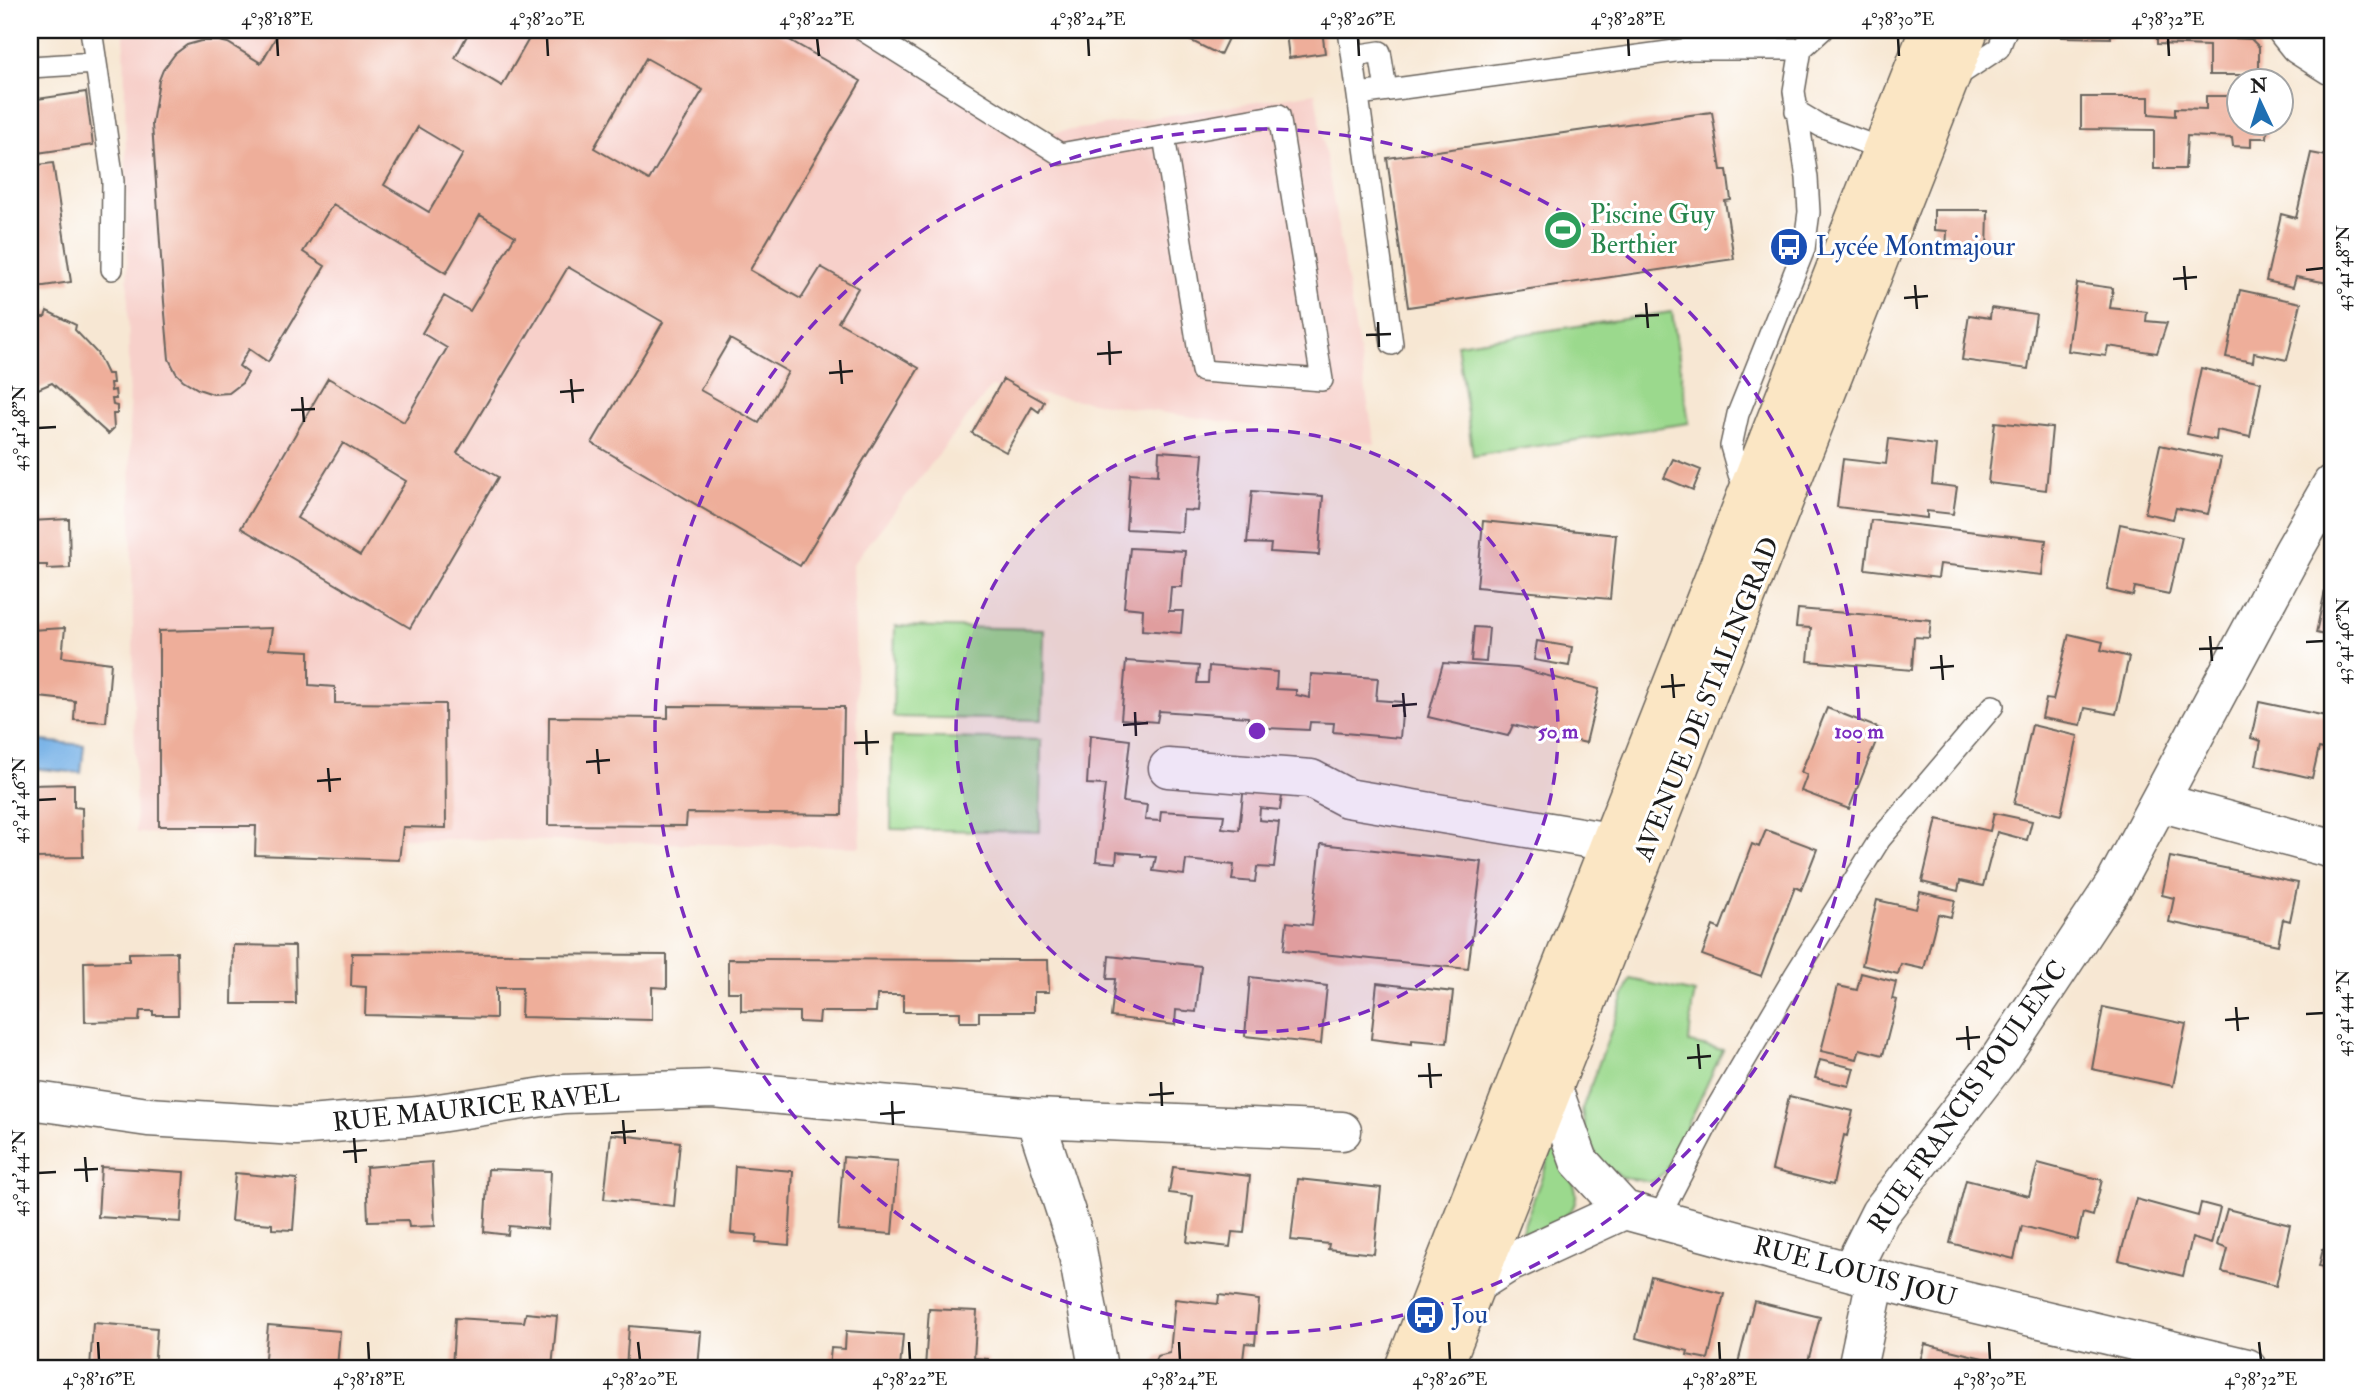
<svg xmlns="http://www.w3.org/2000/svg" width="2362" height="1398" font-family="'IM FELL Double Pica',serif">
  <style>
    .built { fill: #f7d0ca }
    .green { fill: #9bd98d; stroke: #5c7a54; stroke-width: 2 }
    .water { fill: #74b0e6; stroke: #486681; stroke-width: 2 }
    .building { fill: #eeae9a; fill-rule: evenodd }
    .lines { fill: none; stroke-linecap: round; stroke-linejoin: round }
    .service-casing { stroke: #69635c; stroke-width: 24 }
    .minor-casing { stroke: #69635c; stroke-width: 41 }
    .secondary-casing { stroke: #69635c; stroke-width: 41 }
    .service { stroke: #fff; stroke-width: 21 }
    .minor { stroke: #fff; stroke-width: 38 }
    .secondary { stroke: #fbe6c4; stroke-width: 38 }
    .ticks { fill: none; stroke: #1c1c1c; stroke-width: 2.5 }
    .ring { fill: none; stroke: #7b2cbf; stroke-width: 3.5; stroke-dasharray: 12 9 }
    .labels { text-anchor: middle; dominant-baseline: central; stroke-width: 6; stroke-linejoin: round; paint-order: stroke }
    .leisure-label { font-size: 26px; fill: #27864d; stroke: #fff; text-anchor: start }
    .transit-label { font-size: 26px; fill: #164399; stroke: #fff; text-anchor: start }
    .street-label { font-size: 26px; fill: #1c1c1c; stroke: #fff }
    .centre { fill: #7b2cbf; stroke: #fff; stroke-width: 3.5 }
    .ring-label { font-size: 21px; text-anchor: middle; font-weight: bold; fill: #7b2cbf; stroke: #fff; stroke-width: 6; stroke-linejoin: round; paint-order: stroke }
    .neatline { fill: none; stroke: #1c1c1c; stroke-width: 2.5 }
    .ticks-label { font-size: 18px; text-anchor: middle; fill: #1c1c1c }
  </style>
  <rect width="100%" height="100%" fill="#fff"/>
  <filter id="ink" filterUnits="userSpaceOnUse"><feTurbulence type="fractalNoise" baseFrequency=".0143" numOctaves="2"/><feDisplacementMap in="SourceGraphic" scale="14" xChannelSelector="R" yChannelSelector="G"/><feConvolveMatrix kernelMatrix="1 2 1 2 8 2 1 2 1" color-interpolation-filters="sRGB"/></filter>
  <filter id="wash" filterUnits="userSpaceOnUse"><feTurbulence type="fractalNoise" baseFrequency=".00686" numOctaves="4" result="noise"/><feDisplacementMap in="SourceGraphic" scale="28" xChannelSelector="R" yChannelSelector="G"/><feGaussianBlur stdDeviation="1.57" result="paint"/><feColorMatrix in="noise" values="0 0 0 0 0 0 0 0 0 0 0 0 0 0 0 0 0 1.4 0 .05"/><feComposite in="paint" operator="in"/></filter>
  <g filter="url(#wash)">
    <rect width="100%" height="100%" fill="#f7e7d3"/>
    <path class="built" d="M124 30H869L1045 134 1315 93 1375 444 991 387 853 564 861 847 136 833Z"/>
    <path class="green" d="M1672 312 1689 423 1473 456 1457 344Z
      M895 626 1044 629 1042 720 893 717Z
      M892 737 1041 740 1040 832 891 829Z
      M1630 979 1695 993 1692 1007 1689 1043 1723 1050 1667 1170 1653 1182 1623 1178 1602 1164 1586 1139 1582 1109Z
      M1552 1150 1560 1152C1565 1164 1571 1176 1575 1188 1584 1219 1539 1229 1519 1238Z"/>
    <path class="water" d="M30 740 84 745 81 773 30 768Z"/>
    <g id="blocks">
      <path class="building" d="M280 30H470L455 58 502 86 534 30H772L861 81 750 270 801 299 821 267 858 288 838 322 919 368 800 566 592 443 663 322 568 267 457 453 498 477 410 628 241 528 328 378 404 422 447 348 422 333 444 296 470 311 515 236 480 215 446 273 333 204 303 252 325 266 268 362 249 349 239 366 248 373 242 383 229 393 213 394 198 389 183 380 176 373 169 359 164 302 152 124 159 80 163 70 175 54 187 45 201 41H219L228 43 261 63ZM646 58 703 90 649 180 594 148ZM418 127 463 154 429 212 384 185ZM730 339 788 372 759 423 700 390ZM343 443 406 481 360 556 297 518Z
        M1169 30H1232L1220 55Z
        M1305 30H1322L1325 53 1289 58 1286 33Z
        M2062 30H2110L2111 38 2062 37Z
        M2157 30H2233V38L2251 39 2259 47V75H2209V46L2157 44Z
        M86 92 93 145 30 154V100Z
        M2206 96H2239V122H2268L2267 138H2251V147L2233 146 2232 138 2187 136 2185 169H2154V130L2081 129V97H2149V114L2175 116V108L2206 109Z
        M1712 112 1721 170H1727L1731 200 1725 201 1734 259 1408 307 1387 158Z
        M2311 153 2332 157V265L2328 283 2296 277 2293 287 2266 281 2281 214 2296 218Z
        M53 163 71 282 30 288V166Z
        M1934 210H1988L1987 253 1946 252 1947 231 1934 230Z
        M2077 283 2113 288 2110 308 2147 312 2146 321 2167 323 2157 353 2108 346 2106 356 2068 351Z
        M2240 290 2301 303 2287 360 2254 353 2253 362 2226 357Z
        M1991 308 2036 314 2028 369 1962 360 1969 315 1990 318Z
        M47 311 76 325 75 330 97 353 107 374H112L113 383H110L111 391 115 390 116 399H112L113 405 117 406V414H113L114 428 108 434 52 383 38 389H30V317H45Z
        M2201 368 2261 382 2250 437 2217 430 2216 440 2187 434Z
        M1003 379 1044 402 1039 412 1032 407 1006 452 972 433Z
        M1995 422 2052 428 2046 490 1988 483Z
        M1889 439 1936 445 1932 484 1957 487 1953 514 1927 511V518L1837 507 1843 459 1886 464Z
        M2160 445 2221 458 2208 514 2176 508 2173 519 2145 513Z
        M1159 451 1203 454 1198 511 1183 510 1182 532 1126 529 1130 473 1158 475Z
        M1673 459 1701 470 1693 490 1664 478Z
        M1252 491 1323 496 1319 555 1270 552 1271 544 1247 543Z
        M69 519 70 568 47 569V565H30V521Z
        M1871 520 2046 540 2042 575 1940 564 1938 578 1865 569Z
        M1483 521 1616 535 1610 599 1477 587Z
        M2120 524 2182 537 2169 594 2135 587 2133 596 2107 590Z
        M1130 548 1185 551 1182 587H1171L1169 611H1183L1181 633 1142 630 1143 609 1124 607Z
        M2330 567 2332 568V637L2316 633Z
        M1798 609 1931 620 1929 638 1914 637 1912 670 1808 661 1811 628 1796 627Z
        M1474 627 1489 628 1486 662 1471 661Z
        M65 628 62 657 111 663 106 722 74 720 75 701 30 696V630Z
        M272 628 269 649 309 651V685L335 687V703L445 704 446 828 403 827 399 860 255 855 256 826H159V631Z
        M2069 634 2103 642 2101 650 2129 657 2116 714 2085 708 2081 725 2042 718 2046 699 2053 700Z
        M1537 641 1572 647 1569 666 1534 660Z
        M1126 661 1199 666 1197 683H1208L1209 666 1277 672 1276 689 1296 690V695L1310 698 1311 674 1378 678 1376 700 1403 702 1400 738 1333 732 1334 723 1310 722 1309 730 1248 727V717L1159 711 1157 722 1121 719Z
        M1443 663 1517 668 1599 689 1586 743 1513 725 1508 736 1428 717Z
        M2331 692 2332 751 2319 748 2312 778 2256 765 2261 741 2251 738 2259 702 2326 716Z
        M668 706 844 707 842 815 687 813 686 826 548 825 549 717 668 718Z
        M1827 708 1881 729 1849 809 1801 791 1807 775 1801 772Z
        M2032 725 2078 736 2061 815 2014 804Z
        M1090 735 1130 740 1123 802 1147 805 1145 820 1160 821 1161 811 1224 815 1222 828 1239 830 1244 786 1283 789 1280 810 1260 808 1259 820 1279 822 1274 868 1257 867 1255 882 1232 880 1234 865 1186 860 1184 875 1153 871 1156 857 1141 856V854L1117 852 1116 863 1096 861 1105 785 1087 784Z
        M74 784V807L82 808 83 857 36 858 34 810 30 809V785Z
        M1994 813 2032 821 2027 840 1997 832 1983 886 1960 881 1958 891 1922 882 1937 819 1990 831Z
        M1766 830 1817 849 1801 890 1795 887 1761 976 1702 955 1713 926 1720 929 1752 844 1759 847Z
        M1321 844 1482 862 1468 969 1284 950 1287 922 1312 925Z
        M2170 857 2298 883 2290 921 2283 919 2278 945 2169 922 2174 898 2162 895Z
        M1920 892 1955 900 1951 917 1938 914 1924 969 1901 964 1898 974 1862 965 1877 900 1916 909Z
        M233 945 295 946 296 1004H232Z
        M177 952 178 1015H153V1011H140L139 1021 85 1022 84 962 129 961V953Z
        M352 953 667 955V988L652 987V1020L521 1017 522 988H496V1018L365 1015 366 987 351 986Z
        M1109 956 1201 966 1196 1012 1176 1010 1175 1025 1111 1017 1115 979H1107Z
        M728 959 1048 960 1049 992H1034V1012H979V1022H960V1012H903V995H877L876 1012H820L819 1023 799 1022V1012L741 1011V992H728Z
        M30 964H34L35 1018H30Z
        M1861 973 1896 982 1892 999 1897 1000 1883 1055 1860 1049 1857 1059 1821 1051 1838 986 1857 990Z
        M1250 977 1327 986 1321 1044 1245 1036Z
        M1377 983 1453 992 1447 1043 1412 1040V1044L1371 1039Z
        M2103 1007 2186 1024 2173 1086 2092 1069Z
        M1820 1060 1854 1068 1849 1086 1815 1078Z
        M1789 1096 1853 1111 1847 1136 1844 1135 1833 1185 1772 1170Z
        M611 1134 680 1142 674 1206 604 1199Z
        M843 1157 898 1161 892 1234 838 1230Z
        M432 1162 435 1226 409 1227 408 1220 368 1221 366 1167Z
        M2038 1163 2102 1180 2093 1216 2083 1213 2077 1240 2022 1226 2014 1259 1950 1243 1966 1180 2029 1196Z
        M735 1166 793 1171 789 1245 756 1242 757 1235 731 1233Z
        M101 1167 184 1172 181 1222 98 1217Z
        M1173 1167 1250 1176 1244 1233 1232 1232 1230 1247 1187 1242 1193 1196 1169 1193Z
        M488 1169 551 1171 548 1229 509 1226 508 1235 484 1232Z
        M235 1173 297 1179 293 1230 272 1229V1224L231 1221Z
        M1298 1179 1381 1188 1374 1254 1328 1249 1329 1244 1291 1240Z
        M2136 1199 2198 1216 2201 1203 2220 1208 2211 1244 2192 1238 2183 1276 2119 1260Z
        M2227 1209 2290 1225 2276 1286 2222 1272 2228 1249 2217 1245Z
        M2323 1249 2332 1251V1269L2319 1266Z
        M1651 1276 1724 1294 1708 1359 1687 1355 1688 1351 1636 1338Z
        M1219 1295 1259 1300 1255 1344 1245 1343 1242 1368H1152L1157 1356 1170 1353 1175 1299 1218 1304Z
        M1754 1301 1820 1317 1806 1368H1757L1738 1363Z
        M929 1309 977 1311 974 1358 988 1359 987 1368H925Z
        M526 1313 557 1316 552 1368H452L455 1318 524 1322Z
        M93 1323 157 1328 154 1368H90Z
        M268 1325 340 1331 337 1368H264Z
        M629 1326 701 1332 698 1368H626Z
        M846 1331 903 1335 900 1368H829L831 1348 845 1349Z
        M1925 1344 1987 1359 1985 1368H1918Z
        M748 1363 792 1366V1368H748Z"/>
    </g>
  </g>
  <g filter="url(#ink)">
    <use href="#blocks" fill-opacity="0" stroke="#69635c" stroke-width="2"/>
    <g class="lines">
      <defs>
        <path id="service" d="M863 30 1060 154 1279 115 1322 380 1202 371 1164 136
          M1349 30 1392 344
          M1354 56 1380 52 1386 90
          M96 63 113 181 112 269
          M30 67 96 63 91 30
          M1954 78 1999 48 2006 30
          M1359 94 1690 49H1801
          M1796 111 1821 126 1882 149
          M1747 491 1739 474 1731 446 1738 414 1804 249 1809 212 1807 178 1794 91 1801 49 1822 30
          M1658 1219 1709 1121 1795 975 1880 839 1993 706"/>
        <path id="minor" d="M2287 30 2299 45 2332 66
          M1168 768 1311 779 1347 798 1610 842
          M2159 802 2332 849
          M1553 1089 1579 1161 1624 1210
          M30 1100 148 1117 296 1126 419 1116 563 1094 713 1089 1035 1118 1342 1131
          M1035 1118 1076 1243 1098 1368
          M1851 1271 1880 1213 1998 1061 2115 884 2293 552 2332 484
          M1477 1283 1507 1264 1624 1210 1914 1289 2247 1368
          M1857 1368 1876 1279"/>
        <path id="secondary" d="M1404 1368 1929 30
          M1443 1368 1969 30"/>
      </defs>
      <use href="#service" class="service-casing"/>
      <use href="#minor" class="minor-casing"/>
      <use href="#secondary" class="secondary-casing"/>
      <use href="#service" class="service"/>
      <use href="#minor" class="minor"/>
      <use href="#secondary" class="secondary"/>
    </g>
  </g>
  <path class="ticks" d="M277 38 278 56M547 38 548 56M817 38 819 56M1088 38 1089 56M1358 38 1359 56M1628 38 1629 56M1898 38 1899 56M2168 38 2169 56M2184 266 2186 290M2306 270 2324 268M2173 279 2197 277M1915 285 1917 309M1904 298 1928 296M1646 303 1648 328M1635 316 1659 315M1378 322 1379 347M1366 335 1391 334M1109 341 1110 365M1097 354 1122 352M840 360 842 384M829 373 853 371M571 379 573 403M560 392 584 390M302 397 304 422M291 410 315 409M38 428 56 427M2210 636 2212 661M2306 642 2324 641M2199 649 2223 648M1941 655 1943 680M1930 668 1954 666M1672 674 1674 698M1661 687 1685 685M1403 693 1405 717M1392 706 1417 704M1135 712 1136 736M1123 725 1148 723M866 730 867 755M854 743 879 742M597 749 599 774M586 762 610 760M328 768 330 792M317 781 341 779M38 800 56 799M2236 1007 2238 1031M2306 1014 2324 1013M2225 1020 2249 1018M1967 1026 1969 1050M1956 1039 1980 1037M1698 1044 1700 1069M1687 1058 1711 1056M1429 1063 1431 1088M1418 1076 1442 1075M1161 1082 1162 1106M1149 1095 1174 1093M892 1101 893 1125M880 1114 905 1112M623 1120 625 1144M611 1133 636 1131M354 1138 356 1163M343 1152 367 1150M85 1157 87 1182M74 1170 98 1169M38 1173 56 1172M98 1342 99 1360M368 1342 369 1360M638 1342 640 1360M909 1342 910 1360M1179 1342 1180 1360M1449 1342 1450 1360M1719 1342 1720 1360M1989 1342 1990 1360M2259 1342 2261 1360"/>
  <circle cx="1257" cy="731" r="301" fill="#7b2cbf" fill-opacity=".12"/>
  <g class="ring">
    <circle cx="1257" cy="731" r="301"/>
    <circle cx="1257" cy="731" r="602"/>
  </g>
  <defs>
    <symbol id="stadium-disc" viewBox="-11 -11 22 22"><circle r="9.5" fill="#2e9e5b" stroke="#fff"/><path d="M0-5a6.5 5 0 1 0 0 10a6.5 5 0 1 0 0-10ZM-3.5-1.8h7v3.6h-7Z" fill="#fff"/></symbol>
    <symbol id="bus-disc" viewBox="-11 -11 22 22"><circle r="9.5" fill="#1a4fb4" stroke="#fff"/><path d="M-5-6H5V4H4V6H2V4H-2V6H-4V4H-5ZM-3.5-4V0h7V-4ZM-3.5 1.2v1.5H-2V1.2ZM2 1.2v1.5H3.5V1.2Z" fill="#fff"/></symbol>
  </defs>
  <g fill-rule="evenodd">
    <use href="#stadium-disc" x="1541" y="208" width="44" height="44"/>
    <use href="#bus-disc" x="1767" y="225" width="44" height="44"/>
    <use href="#bus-disc" x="1403" y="1293" width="44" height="44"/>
  </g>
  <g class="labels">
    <g class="leisure-label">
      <text x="1590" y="215">Piscine Guy<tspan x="1590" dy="30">Berthier</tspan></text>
    </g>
    <g class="transit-label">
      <text x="1816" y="247">Lycée Montmajour</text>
      <text x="1452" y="1315">Jou</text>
    </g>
    <g class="street-label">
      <text transform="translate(1707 699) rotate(-68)">AVENUE DE STALINGRAD</text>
      <text transform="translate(1968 1097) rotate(-55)">RUE FRANCIS POULENC</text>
      <text transform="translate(476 1108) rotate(-6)">RUE MAURICE RAVEL</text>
      <text transform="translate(1855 1272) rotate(15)">RUE LOUIS JOU</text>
    </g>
  </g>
  <circle cx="1257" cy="731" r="10" class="centre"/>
  <g class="ring-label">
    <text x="1558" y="738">50 m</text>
    <text x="1859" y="738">100 m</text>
  </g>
  <rect width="2362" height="1398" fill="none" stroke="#fff" stroke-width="77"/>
  <g transform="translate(2260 102) rotate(356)"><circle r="33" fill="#ffffff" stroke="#a4a4a4" stroke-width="2"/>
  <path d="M0-5L12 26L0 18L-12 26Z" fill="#1f6fb2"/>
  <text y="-10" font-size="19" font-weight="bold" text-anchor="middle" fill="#1c1c1c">N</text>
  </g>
  <rect x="38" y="38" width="2286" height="1322" class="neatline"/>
  <g class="ticks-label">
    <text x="277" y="25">4°38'18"E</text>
    <text x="547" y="25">4°38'20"E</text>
    <text x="817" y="25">4°38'22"E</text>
    <text x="1088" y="25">4°38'24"E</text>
    <text x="1358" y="25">4°38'26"E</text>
    <text x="1628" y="25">4°38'28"E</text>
    <text x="1898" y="25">4°38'30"E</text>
    <text x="2168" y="25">4°38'32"E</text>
    <text transform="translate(2343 268) rotate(-90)" y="6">43°41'48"N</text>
    <text transform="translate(19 428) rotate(-90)" y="6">43°41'48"N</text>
    <text transform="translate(2343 641) rotate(-90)" y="6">43°41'46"N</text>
    <text transform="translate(19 800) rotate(-90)" y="6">43°41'46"N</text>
    <text transform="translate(2343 1013) rotate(-90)" y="6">43°41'44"N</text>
    <text transform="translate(19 1173) rotate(-90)" y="6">43°41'44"N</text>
    <text x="99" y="1385">4°38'16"E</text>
    <text x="369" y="1385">4°38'18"E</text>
    <text x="640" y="1385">4°38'20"E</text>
    <text x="910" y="1385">4°38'22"E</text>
    <text x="1180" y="1385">4°38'24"E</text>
    <text x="1450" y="1385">4°38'26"E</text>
    <text x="1720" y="1385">4°38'28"E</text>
    <text x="1990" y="1385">4°38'30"E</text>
    <text x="2261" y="1385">4°38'32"E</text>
  </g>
</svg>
